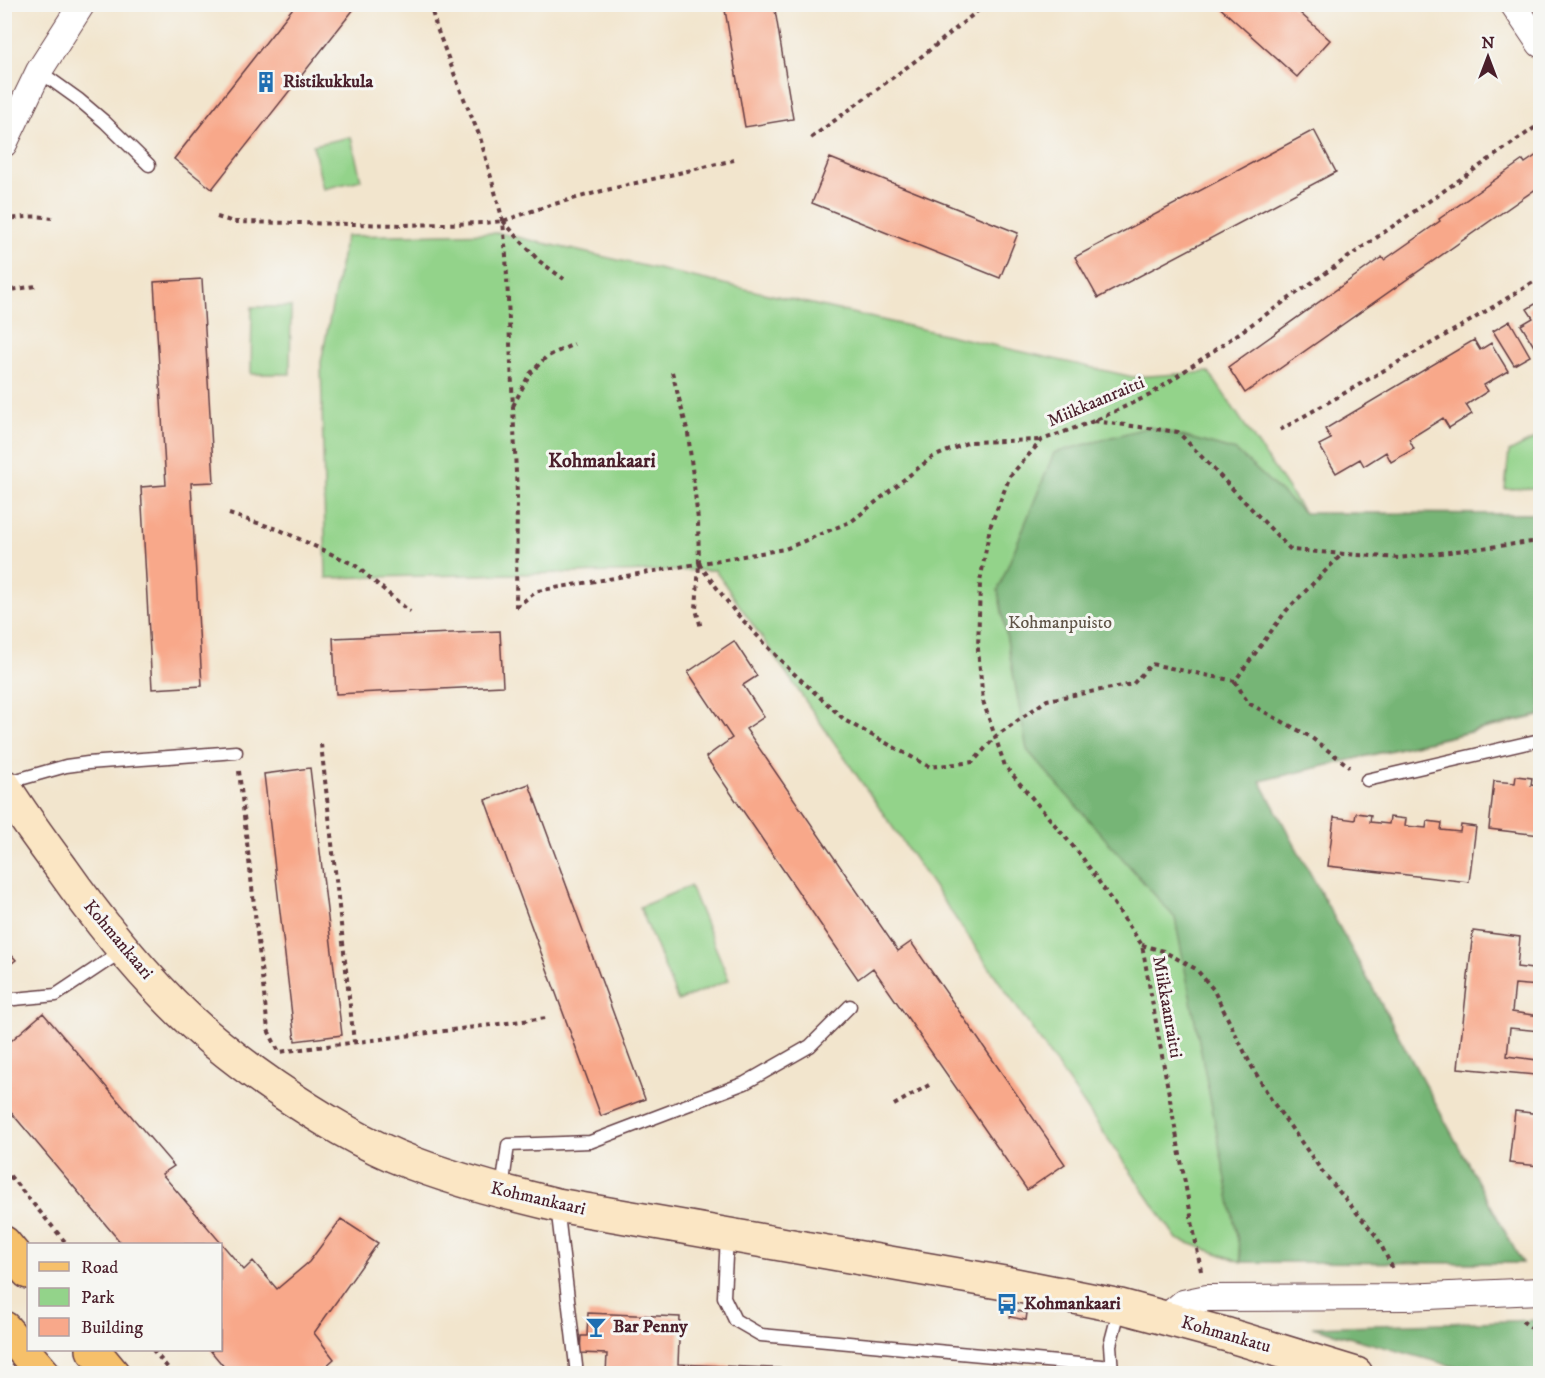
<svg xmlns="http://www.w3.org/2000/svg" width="1545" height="1378" font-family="'IM FELL DW Pica',serif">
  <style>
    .green { fill: #93d38a; stroke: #6e795a; stroke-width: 1.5 }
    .forest { fill: #76b576; stroke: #606a50; stroke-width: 1.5 }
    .building { fill: #f8a88a }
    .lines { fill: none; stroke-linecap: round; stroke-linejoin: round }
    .lane-casing { stroke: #633d43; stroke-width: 15 }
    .street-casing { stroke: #633d43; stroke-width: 28 }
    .secondary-casing { stroke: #633d43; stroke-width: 36 }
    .primary-casing { stroke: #633d43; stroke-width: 36 }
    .path { stroke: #633d43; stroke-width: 4; stroke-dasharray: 4.5 4.5; stroke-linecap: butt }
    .lane { stroke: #fff; stroke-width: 12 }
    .street { stroke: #fff; stroke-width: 26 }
    .secondary { stroke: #fbe6c4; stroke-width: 33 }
    .primary { stroke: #f6c06b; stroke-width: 33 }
    .labels { text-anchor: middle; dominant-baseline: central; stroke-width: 6; stroke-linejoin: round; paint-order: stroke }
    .poi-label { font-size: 18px; font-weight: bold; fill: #4a1f2b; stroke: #f6f6f2; text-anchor: start }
    .street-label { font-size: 18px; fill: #4a1f2b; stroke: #f6f6f2 }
    .park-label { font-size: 18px; fill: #605548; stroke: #f6f6f2 }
    .neighbourhood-label { font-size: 20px; font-weight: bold; fill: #4a1f2b; stroke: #f6f6f2 }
  </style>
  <rect width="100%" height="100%" fill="#f6f6f2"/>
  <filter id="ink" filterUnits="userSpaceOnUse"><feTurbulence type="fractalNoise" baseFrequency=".0167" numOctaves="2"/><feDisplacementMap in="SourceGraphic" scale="12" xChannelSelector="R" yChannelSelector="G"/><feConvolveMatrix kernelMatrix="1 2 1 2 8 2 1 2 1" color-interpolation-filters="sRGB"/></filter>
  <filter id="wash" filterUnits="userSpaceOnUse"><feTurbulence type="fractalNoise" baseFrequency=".008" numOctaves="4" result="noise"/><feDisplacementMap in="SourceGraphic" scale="24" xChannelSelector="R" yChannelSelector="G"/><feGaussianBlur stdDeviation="1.35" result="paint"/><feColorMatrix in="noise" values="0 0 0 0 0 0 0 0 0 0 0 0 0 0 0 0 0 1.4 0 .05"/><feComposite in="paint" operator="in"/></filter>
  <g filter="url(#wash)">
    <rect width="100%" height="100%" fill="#f2e5cd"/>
    <path class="green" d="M351 137 361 180 323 189 313 145Z
      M499 233 1133 377 1209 372 1304 513 1540 514V716L1260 781 1522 1263 1242 1262 1177 1239 715 570 326 578 321 362 346 236Z
      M252 307H291L290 374H251Z
      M1540 436V488L1505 489 1509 452Z
      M690 886 729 980 678 1001 640 907Z"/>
    <path class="forest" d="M1149 427 1236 451 1304 513 1540 514V715L1260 781 1522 1263 1242 1262 1175 918 1027 750 998 590 1054 453Z
      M1540 1320V1374L1477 1373 1312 1327Z"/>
    <g id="blocks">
      <path class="building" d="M296 4H358L212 189 174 159Z
        M724 4H774L793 119 745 127Z
        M1216 4H1290L1330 40 1297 77Z
        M1314 130 1336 172 1098 298 1075 257Z
        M1540 153V186L1245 393 1228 367 1382 257 1384 260 1440 221 1439 219 1523 160 1525 163Z
        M830 158 1018 233 1000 278 812 203Z
        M202 279 214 482 191 483 202 686 152 689 141 487 166 485 154 282Z
        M1540 301V351L1538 353 1521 325 1533 318 1527 309Z
        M1510 321 1530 356 1514 365 1493 331Z
        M1474 340 1480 350 1491 343 1508 371 1484 385 1488 391 1466 405 1472 414 1449 428 1443 418 1409 439 1414 449 1391 462 1386 452 1364 466 1360 459 1336 473 1319 445 1331 439 1325 429Z
        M500 631 503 686 336 694 333 638Z
        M734 641 757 676 743 685 764 717 746 729 898 951 911 942 1065 1164 1027 1190 873 968 858 979 706 757 732 738 688 672Z
        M310 768 342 1035 295 1041 264 774Z
        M1516 776 1532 778 1531 785 1540 786V835L1489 829 1494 781 1515 783Z
        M529 784 645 1099 601 1116 485 800Z
        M1356 813 1371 815 1370 822 1389 824 1390 817 1406 819 1405 826 1426 828 1427 821 1442 823 1441 830 1460 832 1461 825 1476 827 1469 882 1328 866 1334 817 1355 820Z
        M1473 931 1520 937 1517 967 1540 970V986L1515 984 1512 1012 1540 1016V1031L1510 1028 1507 1056 1537 1060 1535 1075 1458 1068Z
        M4 947 16 960 4 969Z
        M43 1013 174 1166 162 1174 244 1270 253 1261 277 1289 309 1262 341 1219 378 1243 314 1333 334 1359 317 1374H230L210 1350H220V1244H122L4 1104V1047Z
        M1515 1111 1540 1114V1166L1509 1163Z
        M1012 1310 1027 1313 1026 1320 1010 1317Z
        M588 1313 680 1317 678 1364 866 1372V1374H606L607 1354 580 1353 581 1336H587Z"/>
    </g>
  </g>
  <g filter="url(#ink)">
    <use href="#blocks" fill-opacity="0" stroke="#633d43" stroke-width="1.5"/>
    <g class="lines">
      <defs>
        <path id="lane" d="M39 71 78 99 105 122 149 165
          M1367 780 1540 740
          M6 783 66 766 88 763 236 752
          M4 1000 56 995 122 951
          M502 1190 508 1145 590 1142 745 1083 810 1046 850 1006
          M557 1206 577 1374
          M727 1236 724 1297 735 1320 761 1335 1112 1367
          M1112 1372 1110 1345 1120 1307"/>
        <path id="street" d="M1513 4 1540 44
          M4 144 39 71 82 4
          M1165 1318 1183 1303 1207 1298 1406 1297 1540 1291"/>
        <path id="secondary" d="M4 786C22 815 42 842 62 869 95 916 131 961 171 1002 202 1034 237 1061 273 1086 317 1116 362 1144 412 1163 459 1181 508 1193 557 1205L1010 1284 1120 1306 1228 1335 1356 1374"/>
        <path id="primary" d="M4 1243 28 1272
          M4 1328 44 1374
          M93 1350 113 1374"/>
      </defs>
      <use href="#lane" class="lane-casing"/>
      <use href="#street" class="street-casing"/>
      <use href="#secondary" class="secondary-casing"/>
      <use href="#primary" class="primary-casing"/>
      <path class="path" d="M430 4 436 26 460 89 480 137 503 221 506 256 517 494 516 607
        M811 138 926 53 986 4
        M217 217 234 222 299 223 403 225 485 223 503 221 547 206 602 191 734 160
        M4 220C21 217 36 215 52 218
        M503 221 539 261 564 279
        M4 291 36 286
        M672 372 688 433 698 520 699 564 696 609 701 628
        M513 406 529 375 546 357 574 344
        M1094 421 1178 432 1291 550 1399 558 1540 541
        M1280 430 1470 321 1540 278
        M229 514 280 530 355 565 410 612
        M699 564 735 612 790 670 846 721 930 767 973 762 996 736 1047 700 1133 684 1151 664 1235 681 1286 611 1342 554
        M516 607 537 591 785 549 852 521 931 458 969 442 1041 440
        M1235 681 1248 703 1309 736 1350 767
        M321 744 354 1042
        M239 771 268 1030 279 1052 546 1018
        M1142 945 1163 951 1196 969 1213 989 1251 1065 1272 1101 1322 1171 1377 1237 1394 1271
        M894 1105 929 1085
        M4 1169 67 1244
        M1201 1271 1142 945 1082 857 1005 766 983 701 978 649 980 582 990 527 1010 476 1042 440 1094 421 1150 395 1540 124
        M1522 1321 1540 1334
        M153 1350 173 1374"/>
      <use href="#lane" class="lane"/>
      <use href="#street" class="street"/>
      <use href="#secondary" class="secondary"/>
      <use href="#primary" class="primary"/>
    </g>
  </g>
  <defs>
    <symbol id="building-bare" viewBox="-9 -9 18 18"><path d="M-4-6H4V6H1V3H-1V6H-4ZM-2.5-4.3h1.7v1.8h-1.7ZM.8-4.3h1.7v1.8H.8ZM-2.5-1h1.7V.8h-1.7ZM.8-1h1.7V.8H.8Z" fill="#1f6fb2" stroke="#f6f6f2" stroke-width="2.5" paint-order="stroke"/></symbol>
    <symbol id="bus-bare" viewBox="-9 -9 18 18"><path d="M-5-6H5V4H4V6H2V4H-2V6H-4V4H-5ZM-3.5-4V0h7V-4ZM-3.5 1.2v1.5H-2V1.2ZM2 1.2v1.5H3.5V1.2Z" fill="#1f6fb2" stroke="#f6f6f2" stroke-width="2.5" paint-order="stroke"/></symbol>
    <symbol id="bar-bare" viewBox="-9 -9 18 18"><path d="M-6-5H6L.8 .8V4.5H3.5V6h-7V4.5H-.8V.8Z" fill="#1f6fb2" stroke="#f6f6f2" stroke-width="2.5" paint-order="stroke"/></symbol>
  </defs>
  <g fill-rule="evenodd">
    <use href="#building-bare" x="251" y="67" width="30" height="30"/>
    <use href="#bus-bare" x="992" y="1289" width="30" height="30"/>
    <use href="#bar-bare" x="581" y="1312" width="30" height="30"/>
  </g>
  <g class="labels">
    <g class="poi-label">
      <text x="283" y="82">Ristikukkula</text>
      <text x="1024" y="1304">Kohmankaari</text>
      <text x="613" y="1327">Bar Penny</text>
    </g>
    <g class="street-label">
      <text transform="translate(1096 402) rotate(-23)">Miikkaanraitti</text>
      <text transform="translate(118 940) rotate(50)">Kohmankaari</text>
      <text transform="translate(1167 1007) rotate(80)">Miikkaanraitti</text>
      <text transform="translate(538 1199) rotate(13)">Kohmankaari</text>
      <text transform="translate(1226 1335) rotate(16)">Kohmankatu</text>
    </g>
    <g class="park-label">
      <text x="1060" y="623">Kohmanpuisto</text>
    </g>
    <g class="neighbourhood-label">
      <text x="602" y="461">Kohmankaari</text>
    </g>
  </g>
  <rect width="1545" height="1378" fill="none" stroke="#f6f6f2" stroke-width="24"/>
  <rect x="27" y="1243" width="195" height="108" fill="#f6f6f2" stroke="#b1a0a2" stroke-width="1.5"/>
  <rect x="39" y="1262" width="30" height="9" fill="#f6c06b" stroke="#b1a0a2" stroke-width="1.5"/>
  <text x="81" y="1273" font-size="18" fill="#4a1f2b">Road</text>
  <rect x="39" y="1288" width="30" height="18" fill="#93d38a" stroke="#b1a0a2" stroke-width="1.5"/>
  <text x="81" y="1303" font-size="18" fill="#4a1f2b">Park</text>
  <rect x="39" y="1318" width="30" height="18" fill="#f8a88a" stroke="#b1a0a2" stroke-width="1.5"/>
  <text x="81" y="1333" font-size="18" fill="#4a1f2b">Building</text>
  <g transform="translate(1488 57)" stroke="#f6f6f2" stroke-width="4.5" paint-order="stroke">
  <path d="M0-4.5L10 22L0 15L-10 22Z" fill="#4a1f2b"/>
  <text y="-9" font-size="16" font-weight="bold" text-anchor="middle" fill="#4a1f2b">N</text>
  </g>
</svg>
